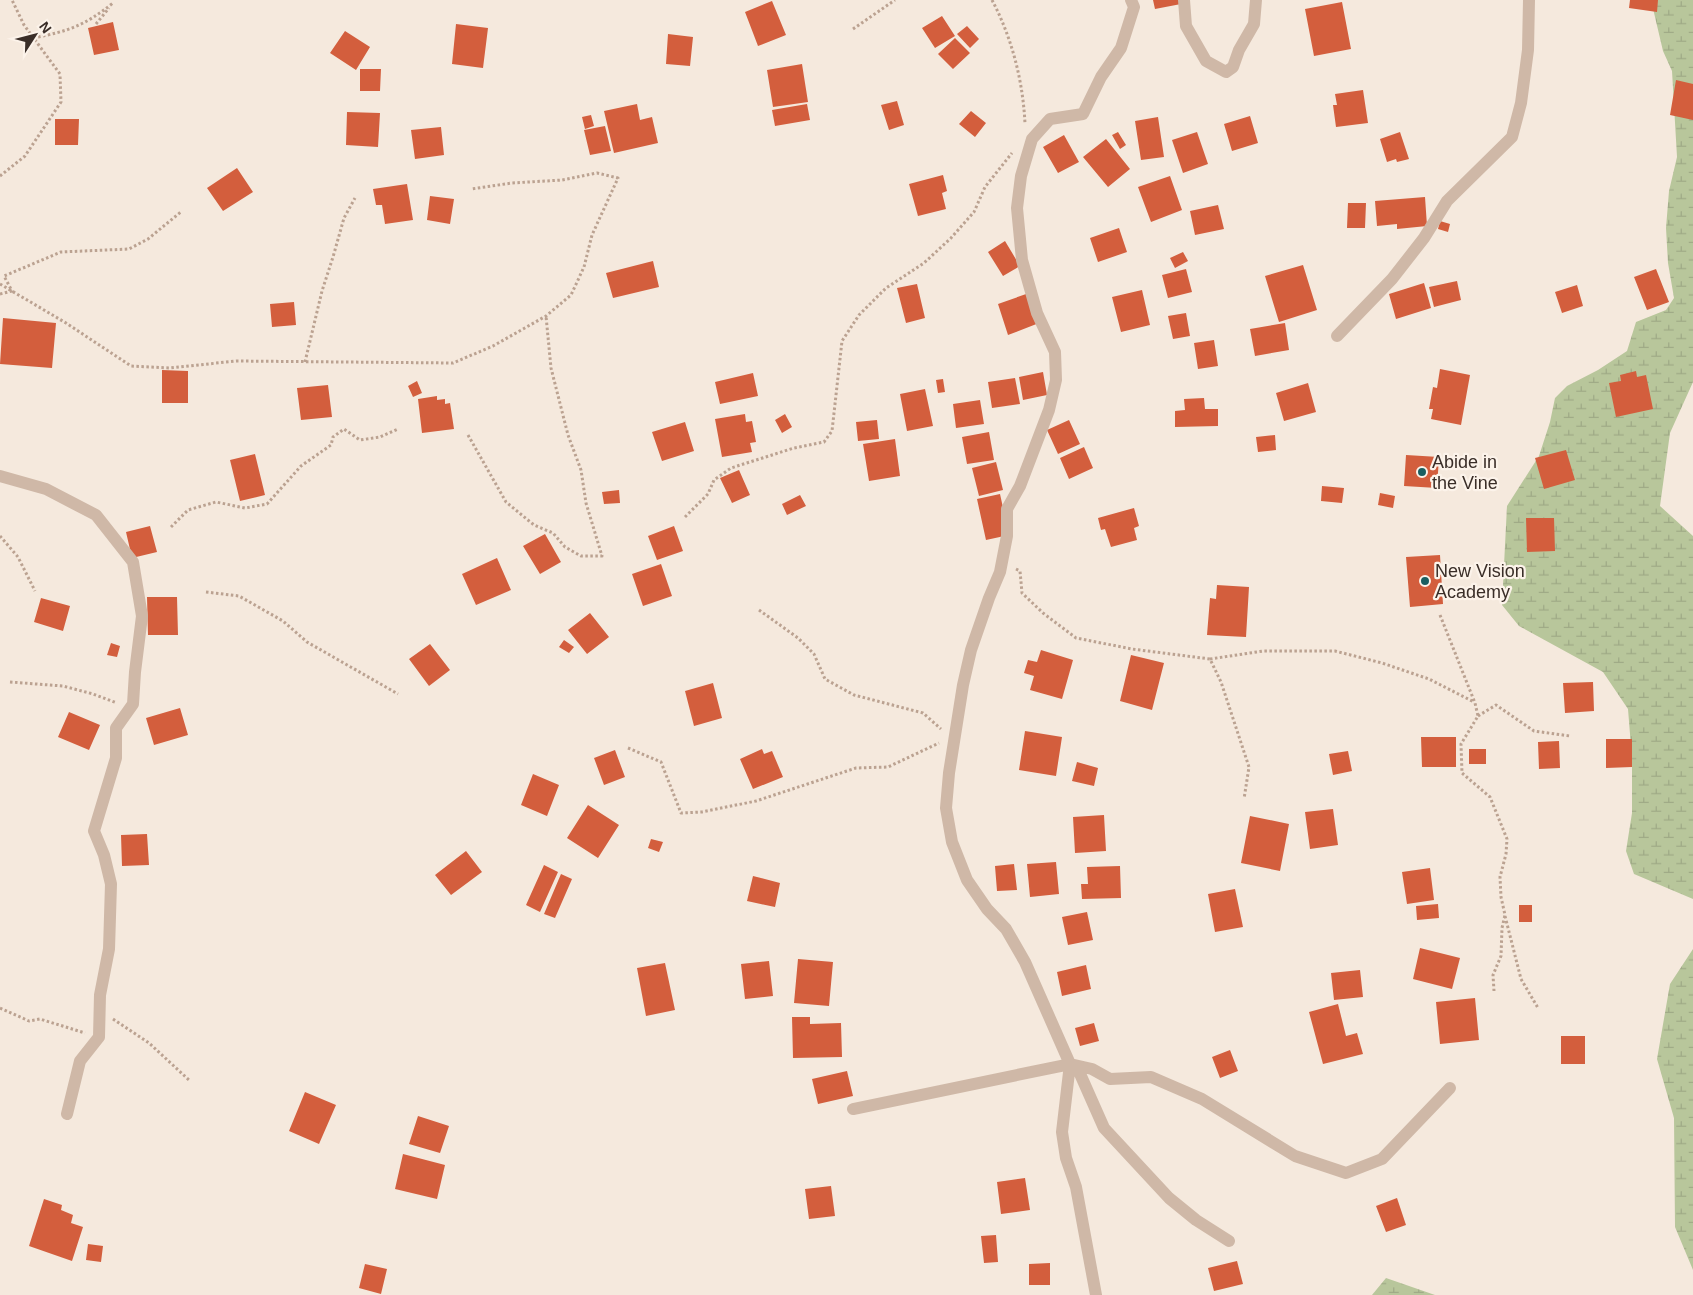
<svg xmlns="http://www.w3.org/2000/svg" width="1693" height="1295" font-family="Arial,sans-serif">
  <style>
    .wetland { fill: url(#wetland-marsh) }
    .building { fill: #d35e3d }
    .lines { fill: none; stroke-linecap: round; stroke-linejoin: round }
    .path { stroke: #bba291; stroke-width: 3; stroke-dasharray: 2.5 2.5; stroke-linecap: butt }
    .minor { stroke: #cfb8a7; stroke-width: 12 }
    .poi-dot { fill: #195e61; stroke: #fcf3ea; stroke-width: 2 }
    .labels { text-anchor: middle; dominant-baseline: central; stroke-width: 4.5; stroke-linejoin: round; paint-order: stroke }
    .poi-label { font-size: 18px; fill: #3a2e28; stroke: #fcf3ea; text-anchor: start }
  </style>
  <defs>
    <pattern id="wetland-marsh" width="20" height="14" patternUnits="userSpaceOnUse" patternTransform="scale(1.25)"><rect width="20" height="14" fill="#b8c69b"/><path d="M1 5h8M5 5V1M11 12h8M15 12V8" fill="none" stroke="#9faa86"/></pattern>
  </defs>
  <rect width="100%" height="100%" fill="#f5e9dd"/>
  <path class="wetland" d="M1651 0H1693V382L1670 433 1660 506 1693 536V899L1634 874 1626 851 1632 813V759L1628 709 1603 672 1519 626 1502 605 1507 506 1539 456 1550 422 1555 398 1567 386 1598 370 1627 351 1636 322 1666 310 1674 298 1668 263 1666 228 1669 191 1677 157 1672 71 1663 51Z
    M1693 949V1270L1675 1227 1674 1118 1657 1059 1670 984Z
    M1386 1278 1435 1295H1372Z"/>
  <path class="building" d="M1153 0H1181V4L1155 9Z
    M1630 0H1658L1657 12 1629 8Z
    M772 1 786 35 758 46 745 12Z
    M1342 2 1351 49 1314 56 1305 9Z
    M942 16 955 36 935 48 922 28Z
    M113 22 119 50 94 55 88 28Z
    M456 24 488 28 483 68 452 64Z
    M967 26 979 39 970 48 957 34Z
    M345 31 370 47 356 70 330 53Z
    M668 34 693 37 690 66 666 64Z
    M955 38 970 53 953 69 938 54Z
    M802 64 808 102 773 107 767 70Z
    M360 69H381L380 91H360Z
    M1676 80 1693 84V120L1670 115Z
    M1363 90 1368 123 1336 127 1333 105H1337L1335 94Z
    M897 101 904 125 889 130 881 105Z
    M637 104 640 120 652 117 658 143 614 153 604 111Z
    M807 104 810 120 775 126 772 110Z
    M971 111 986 123 975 137 959 124Z
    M347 112 380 113 378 147 346 145Z
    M591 115 594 126 585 129 582 117Z
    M1250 116 1258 143 1232 151 1224 124Z
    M1158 117 1164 157 1141 160 1135 121Z
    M55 119H79L78 145H55Z
    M605 126 611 151 590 155 584 130Z
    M441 127 444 155 415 159 411 130Z
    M1118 132 1126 145 1120 149 1112 135Z
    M1197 132 1208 164 1183 173 1172 140Z
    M1400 132 1409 159 1397 162 1396 159 1387 162 1380 139Z
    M1064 135 1079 162 1058 173 1043 147Z
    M1106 139 1130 169 1108 187 1083 157Z
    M237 168 253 192 223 211 207 188Z
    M943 175 947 191 942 193 946 209 918 216 909 184Z
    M1170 176 1182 210 1151 222 1138 187Z
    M407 184 413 220 385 224 382 205H376L373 189Z
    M430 196 454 199 450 224 427 220Z
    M1425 197 1427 226 1397 229V224L1377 226 1375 201Z
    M1348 203H1366L1365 228H1347Z
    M1218 205 1224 229 1195 235 1190 211Z
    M1440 221 1450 224 1448 232 1438 229Z
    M1119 228 1127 252 1098 262 1090 238Z
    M1005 241 1020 266 1003 276 988 252Z
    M1183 252 1188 261 1175 268 1170 258Z
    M653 261 659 287 613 298 606 273Z
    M1303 265 1317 310 1279 322 1265 276Z
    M1186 269 1192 292 1168 298 1162 275Z
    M1656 269 1669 302 1647 310 1634 277Z
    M1457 281 1461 300 1434 307 1429 287Z
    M1424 283 1431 308 1396 319 1389 294Z
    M917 284 925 318 906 323 897 288Z
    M1577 285 1583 306 1562 313 1555 292Z
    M1142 290 1150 325 1121 332 1112 297Z
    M1029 293 1039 323 1008 335 998 304Z
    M294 302 296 325 272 327 270 304Z
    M1186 313 1190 336 1173 339 1168 316Z
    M3 318 56 323 52 368 0 364Z
    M1285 323 1289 350 1255 356 1250 329Z
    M1214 340 1218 366 1198 369 1194 343Z
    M1440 369 1470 375 1461 425 1431 419 1433 409H1429L1433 387 1437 388Z
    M162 370 188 371V403H162Z
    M1636 371 1637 377 1646 375 1653 409 1616 417 1609 383 1621 381 1620 375Z
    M1043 372 1047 395 1023 400 1019 377Z
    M753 373 758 396 720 404 715 382Z
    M1015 378 1020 404 992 408 988 382Z
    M943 379 945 392 938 393 936 380Z
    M417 381 422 393 413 397 408 386Z
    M1308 383 1316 412 1284 421 1276 393Z
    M328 385 332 417 301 420 297 388Z
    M925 389 933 426 907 431 900 394Z
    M437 396V400L445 399V404L450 403 454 429 422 433 418 399Z
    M1204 398 1205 409H1218V426L1175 427V411L1185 410 1184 399Z
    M980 400 984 424 956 428 953 404Z
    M745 414 746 422 752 421 756 442 750 443 752 452 722 457 715 419Z
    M785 414 792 427 782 433 775 420Z
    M877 420 879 439 858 441 856 422Z
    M1069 420 1080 444 1058 454 1047 430Z
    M685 422 694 451 662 461 652 432Z
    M989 432 994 460 967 464 962 437Z
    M1275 435 1276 450 1258 452 1256 437Z
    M895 439 900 476 869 481 863 444Z
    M1084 447 1093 468 1069 479 1060 458Z
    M1566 450 1575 480 1544 489 1535 458Z
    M255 454 265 495 240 501 230 460Z
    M1406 455 1439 457 1437 488 1404 486Z
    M996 462 1003 490 979 496 972 468Z
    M739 470 750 495 732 503 720 478Z
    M1322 486 1344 488 1342 503 1321 501Z
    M619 490 620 503 604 504 602 492Z
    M1380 493 1395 496 1393 508 1378 505Z
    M1000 494 1009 535 986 540 977 499Z
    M800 495 806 506 787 515 782 504Z
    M1134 508 1139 526 1134 528 1137 540 1111 547 1105 529 1101 530 1098 518Z
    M1526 518H1554L1555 551 1527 552Z
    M150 526 157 552 132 558 126 532Z
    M674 526 683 551 657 560 648 536Z
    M545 534 561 562 540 574 523 546Z
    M1440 555 1443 604 1410 607 1406 557Z
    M497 558 511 590 476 605 462 574Z
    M661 564 672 596 643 606 632 574Z
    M1217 585 1249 587 1246 637 1207 635 1210 598 1216 599Z
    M147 597H177L178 635H148Z
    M41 598 70 606 63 631 34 622Z
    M590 613 609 637 587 654 568 630Z
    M564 640 574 647 569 653 559 647Z
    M111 643 120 646 117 657 107 655Z
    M430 644 450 670 429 686 409 659Z
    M1041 650 1073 660 1062 699 1030 690 1034 676 1024 673 1028 660 1037 662Z
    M1131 655 1164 663 1152 710 1120 701Z
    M1593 682 1594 711 1565 713 1563 683Z
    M713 683 722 718 694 726 685 691Z
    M180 708 188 735 154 745 146 718Z
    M69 712 100 725 89 750 58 737Z
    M1025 731 1062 737 1056 776 1019 770Z
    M1421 737H1456V767H1422Z
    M1606 739H1632V767L1606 768Z
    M1559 741 1560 768 1539 769 1538 742Z
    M762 749 764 754 772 751 783 777 753 789 740 759Z
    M1469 749H1486V764H1469Z
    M615 750 625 777 604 785 594 758Z
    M1348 751 1352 771 1333 775 1329 754Z
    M1077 762 1098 768 1094 786 1072 781Z
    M533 774 559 785 547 816 521 805Z
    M588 805 619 825 598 858 567 838Z
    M1333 809 1338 845 1310 849 1305 812Z
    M1104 815 1106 851 1075 853 1073 817Z
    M1250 816 1289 824 1280 871 1241 863Z
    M147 834 149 865 122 866 121 835Z
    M651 839 663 842 659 852 648 848Z
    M466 851 482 872 451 895 435 875Z
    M1056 862 1059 894 1030 897 1027 864Z
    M1014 864 1017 890 997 891 995 866Z
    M544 865 558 872 540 912 526 905Z
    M1120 866 1121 898 1082 899 1081 884H1088L1087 867Z
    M1430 868 1434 900 1407 904 1402 872Z
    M561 874 572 879 555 918 544 914Z
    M753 876 780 883 775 907 747 901Z
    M1235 889 1243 927 1215 932 1208 894Z
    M1438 904 1439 918 1417 920 1416 906Z
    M1519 905H1532V922H1519Z
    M1087 912 1093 940 1068 945 1062 917Z
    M1420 948 1460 958 1452 989 1413 979Z
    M798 959 833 962 829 1006 794 1003Z
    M769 961 773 996 745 999 741 964Z
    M665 963 675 1010 646 1016 637 968Z
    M1086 965 1091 989 1062 996 1057 972Z
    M1360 970 1363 997 1334 1000 1331 973Z
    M1475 998 1479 1040 1440 1044 1436 1002Z
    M1338 1004 1346 1036 1357 1033 1363 1054 1323 1064 1309 1012Z
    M792 1017H810V1024L841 1023 842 1057 793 1058Z
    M1094 1023 1099 1041 1080 1046 1075 1028Z
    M1561 1036H1585V1064H1561Z
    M1230 1050 1238 1071 1220 1078 1212 1057Z
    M847 1071 853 1096 818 1104 812 1079Z
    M305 1092 336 1105 319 1144 289 1131Z
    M418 1116 449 1126 440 1153 409 1144Z
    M403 1154 445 1165 437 1199 395 1189Z
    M1025 1178 1030 1210 1001 1214 997 1182Z
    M831 1186 835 1216 809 1219 805 1189Z
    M1397 1198 1406 1225 1386 1232 1376 1206Z
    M44 1199 62 1205 61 1210 73 1215 71 1223 83 1227 72 1261 29 1246Z
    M996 1235 998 1262 984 1263 981 1236Z
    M88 1244 103 1246 101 1262 86 1260Z
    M1237 1261 1243 1284 1214 1291 1208 1268Z
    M1050 1263V1285H1029V1264Z
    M365 1264 387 1269 381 1294 359 1288Z"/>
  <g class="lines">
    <path class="path" d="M992 0C1012 38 1023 81 1025 124
      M96 24 109 8
      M853 29 895 0
      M33 38C69 31 84 26 113 3
      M0 176 25 156 61 102 60 74 24 25 12 0
      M0 284 66 323 131 366 170 368 236 361 453 363 493 346 546 316 571 295 584 267 592 235 618 178 597 173 562 180 512 183 471 189
      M0 294 12 291 4 276 61 252 129 249 148 239 182 211
      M305 362 322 291 333 257 344 218 355 198
      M468 435 506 502 534 525 553 533 565 547 581 556H602L586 503 581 470 568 435 551 368 546 316
      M685 517 708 494 714 480 731 468 794 448 824 442 832 431 842 341 859 315 886 288 924 263 951 238 974 212 985 187 1012 153
      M171 527 188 510 216 502 245 508 267 504 301 466 331 445 333 437 344 429 360 440 380 437 398 429
      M0 536 18 557 35 591
      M1016 569 1020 571 1022 593 1043 613 1076 638 1132 649 1210 659 1221 682 1249 767 1244 799
      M206 592 239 596 283 621 307 642 398 694
      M759 610 798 638 814 654 825 679 854 695 923 713 941 729
      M1440 615 1475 703 1478 716 1461 744 1462 773 1490 797 1507 839 1506 854 1500 877 1501 897 1505 915 1502 928 1501 956 1493 975 1494 991
      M1210 659 1263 651H1335L1382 663 1429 679 1474 702
      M10 682 63 686 93 694 117 703
      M1478 716 1496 705 1534 731 1570 736
      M628 748 661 762 681 813 702 812 756 801 856 768 888 767 939 743
      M1505 916 1521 979 1538 1008
      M0 1008 29 1021 40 1019 85 1033
      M113 1019 149 1043 189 1080"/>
    <path class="minor" d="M1184 0 1186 26 1206 61 1226 72 1233 67 1239 50 1254 24 1256 0
      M1337 336 1392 279 1424 238 1447 201 1512 137 1521 103 1528 50 1529 0
      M0 476 46 489 96 515 133 562 142 616 135 672 133 704 116 728V758L94 831 104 855 111 884 109 949 100 995 99 1037 80 1061 67 1114
      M1077 1067 1104 1128 1169 1198 1196 1220 1229 1241
      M853 1109 1070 1064 1092 1069 1110 1079 1151 1077 1202 1099 1295 1156 1346 1173 1382 1159 1450 1088
      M1096 1295 1076 1187 1066 1158 1062 1132 1070 1064 1025 962 1006 929 987 909 967 880 952 842 946 808 949 773 963 685 971 650 989 598 1000 572 1007 536V509L1020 486 1049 410 1056 380 1055 352 1037 313 1022 260 1017 208 1021 176 1032 139 1050 119 1083 114 1101 77 1121 48 1134 7 1131 0"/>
  </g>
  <g class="poi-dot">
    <circle cx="1422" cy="472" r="5"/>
    <circle cx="1425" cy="581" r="5"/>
  </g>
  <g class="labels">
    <g class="poi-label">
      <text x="1432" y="462">Abide in<tspan x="1432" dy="21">the Vine</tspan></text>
      <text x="1435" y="571">New Vision<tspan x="1435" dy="21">Academy</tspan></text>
    </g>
  </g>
  <g transform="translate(35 35) rotate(54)" stroke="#fcf3ea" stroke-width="4" paint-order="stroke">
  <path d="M0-4L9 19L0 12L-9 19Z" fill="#3a2e28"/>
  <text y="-8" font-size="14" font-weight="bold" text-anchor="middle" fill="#3a2e28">N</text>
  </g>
</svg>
